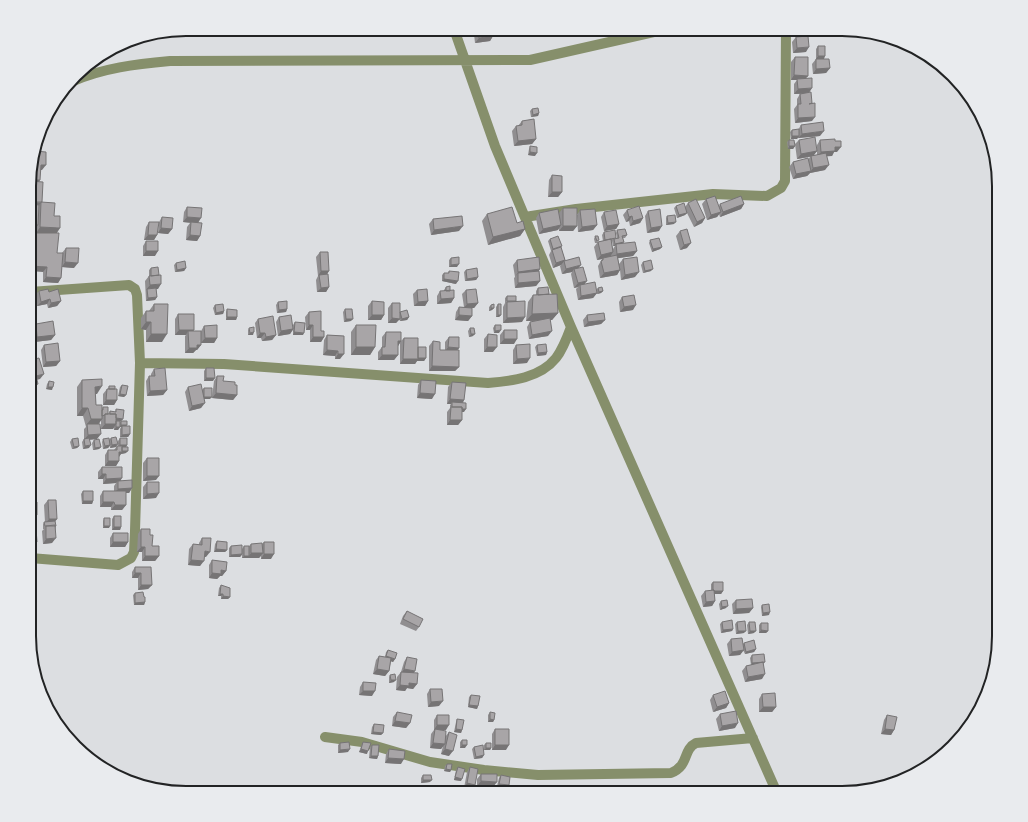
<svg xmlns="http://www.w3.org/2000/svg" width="1028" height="822" font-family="Signika,sans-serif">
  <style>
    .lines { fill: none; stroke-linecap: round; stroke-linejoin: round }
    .minor { stroke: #868f6b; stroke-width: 10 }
    .wall { fill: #908e90; fill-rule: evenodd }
    .shaded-wall { fill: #767475 }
    .building { fill: #a8a5a7; stroke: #767475 }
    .rim { fill: none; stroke: #222324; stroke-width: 2 }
  </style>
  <rect width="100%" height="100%" fill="#dcdee1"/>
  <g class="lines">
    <path class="minor" d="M454 29 495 146 571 327 777 793
      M71 82C102 68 137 64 170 61L530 60 667 29
      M525 217 576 209 713 194 767 196 781 188 785 181 786 29
      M140 363 224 364 488 383C512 381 540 378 556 358 563 349 567 338 571 327
      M30 558 118 565 131 558 134 552 135 531 140 363 137 295 135 289 129 285 30 292
      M325 737 362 742 430 762 484 770 538 775 671 773C690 765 682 750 696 743L753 738"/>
  </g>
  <path class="wall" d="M429 29H444L430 33Z
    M471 29H495L494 30H492L493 36 490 41 475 43 474 34 475 32H472Z
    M796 37 806 52 793 53 792 42Z
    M818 46 824 59H816V49Z
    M795 57 808 76 805 79 812 104V121L795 123 794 109 797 105V99L800 94H794V84L797 80H791V62Z
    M816 59 830 68 826 73 813 74 812 64Z
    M532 109 539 113 538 116 531 117 530 111Z
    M522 121 536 139 532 144 514 146 512 131 516 126H518Z
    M801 125 820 136 798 138V137L797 139H791L790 132 792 130H798Z
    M789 140 795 146 793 149H788L787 142Z
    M799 140 817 151 814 155H817V145L820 140 835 141 837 152H834L832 156H827L825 170 810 173 807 176 793 179 789 167 793 162 808 160 810 157 797 159 795 144Z
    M530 146 535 156 528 155 529 149Z
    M30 165 42 170H41L39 182 42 202 54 216 57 233V253H62L66 248 74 268 62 267 61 278 58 283 43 282V272L35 233V229L34 230H30Z
    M552 175 562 192 558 197H548L549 180Z
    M706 199 719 206 720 204H744L741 209 720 217 719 214 717 217 707 220 702 204Z
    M688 203 705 218 702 223 694 227 687 213 685 215 677 218 674 208 676 206 685 207Z
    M187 207 198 223 200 236 197 241 186 240 187 227 190 223 183 222 184 212Z
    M563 208 577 226 573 231H559V227L558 230 539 234 536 218 539 213 559 216V213Z
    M580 210 597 225 593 230 578 232 577 215Z
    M627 210 643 218 640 223 630 226 629 221 626 222 623 215Z
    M648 211 659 231 647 233 645 216Z
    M604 212 619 224 616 229 604 231 601 217Z
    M487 214 517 223 525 229 520 236 488 245 482 221Z
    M667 216 674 224 666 225V218Z
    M162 217 172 229 168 234 158 233 159 222Z
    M433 219 459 231 431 235 429 224Z
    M149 222 157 235 154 240H144L146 227Z
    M617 230 627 235 625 238H623L624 242 622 243 637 251 633 256 618 258 619 264 623 259 635 277 621 280 620 270 617 275 600 278 598 266 602 259 597 260 594 247 597 243H595L594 239 595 236 598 242 603 241 602 235 604 232 615 239 617 238 616 233ZM611 241H613H612L613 246H615L613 249Z
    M680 231 687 248 680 250 676 236Z
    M550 239 562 246 561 247 565 260 564 261 579 268 585 284 597 293 593 298 578 300 576 289 578 287 574 288 571 274 572 272 562 274 560 266 561 265 553 268 549 255 551 251 548 241Z
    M650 240 662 247 660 249 652 252 649 243Z
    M146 241 155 256H143V246Z
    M320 252 327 274 329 287 326 292H317L316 280 318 276 316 257Z
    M451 258 457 267H449V260Z
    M517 260 539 271 540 281 536 286 515 288 514 278 515 277 513 265Z
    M643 262 651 271 643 273 641 265Z
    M176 263 186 268 184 271 175 272 174 265Z
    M151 268 158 289H156L157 297 155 300 146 301 145 281 149 276V270Z
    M466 270 478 277 476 280 465 281 464 272Z
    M449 271 456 284 442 281V275L444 273H448Z
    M446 287 450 291 454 298 451 303 437 304V296L440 291H444V290Z
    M538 288 549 294 558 313 552 320H550L548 336 529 339 527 327 530 322 535 321H526L528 302 533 295H536V291Z
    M598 288 603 291 601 293 597 294 596 290Z
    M417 290 428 301 425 306H414L413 294Z
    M466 290 478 303 474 308H472V316L468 321 455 320 456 312 459 307H464L462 294Z
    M39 291 49 292 61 301 57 306 48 308 47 304 37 306 35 295Z
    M507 296 516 301 522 322 503 323V307L505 303V298Z
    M622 297 633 310 620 312 619 302Z
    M372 301 384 315 381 320H368V306Z
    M278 302 287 309 286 312 277 313 276 305Z
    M392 303 400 312 409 317 407 320 400 321 399 319 396 323H388V308Z
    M154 304 162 342H146V330L141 329V318L146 311H149Z
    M498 304 501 315 499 317H496V307Z
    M215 305 224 311 223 314 215 315 213 308Z
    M491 305 494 308 492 310 489 311V307Z
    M227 309 237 317 236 320H226V312Z
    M345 309 351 321 344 322 343 312Z
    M309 312 324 337 321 342H310V330H306L305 317Z
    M178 314 194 330 193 331 201 345 197 350H196L193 353H185V336L186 335H175V319Z
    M587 315 605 320 601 324 584 327 583 320Z
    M279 317 293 328V325L295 322 303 335H293V330L290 334 278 336 276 322Z
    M258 319 276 335 272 340 262 341 261 338H257L255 323Z
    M36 324 55 335 51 340 34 342 32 329Z
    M356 325 375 347 370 355H351V332Z
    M495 325 499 333H494L493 328Z
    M204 326 217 338 214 343H201V331Z
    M249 328 253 335H248V330Z
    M470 328 473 336 469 337 468 331Z
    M504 330 514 344H500V335Z
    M386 332 401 341 404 338 418 347 426 358 424 361H417L415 364H400V343L398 346V355L394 360H378V352L382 347V337Z
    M488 334 493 352H484V339Z
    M327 335 344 336 340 359H335V356L323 355 324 340Z
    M449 337 459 348 457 350 459 367 455 371H429V346L433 341 440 350H445V342Z
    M44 345 60 361 56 366 43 367 41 350Z
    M516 345 527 363 513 364V350Z
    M537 345 547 352 546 355 537 356 535 347Z
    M206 368 213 381H204V371Z
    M154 369 167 390 163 395 147 396 146 381 149 376H151V374Z
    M217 376 223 381 235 385 237 395 233 400 212 398 214 381Z
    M82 380 97 394H95L96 405 102 409 103 407 108 414 110 411 115 412 116 409 123 419 121 421H116L120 422 121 421 127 425 126 426 130 434 128 437H120V429L121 427H120L118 430H114V427L113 429H101V420L99 424 97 439 89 440V448L83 449 82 442 84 439V429L86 427 83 416H77V387Z
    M421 380 432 399 417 398 418 385Z
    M49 381 52 390 46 389 47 384Z
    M452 382 464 400 463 403 464 412H462V420L458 425H447V412L450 408V405L451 404H447L448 387Z
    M122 385 126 395 124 397 118 396 120 387Z
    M109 386 115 389 117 400 114 405H103V394L107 389H108Z
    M188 387 202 390 204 388 210 399H204L201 408 189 411 185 392Z
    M111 438 116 447 110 448V446L108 448 103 449 102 442 103 439 109 440Z
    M120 438 126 447V453L121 454 119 456V461L116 466H105V455L108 450H114L117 446H118V441Z
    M72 439 79 446 77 448 72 449 70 442Z
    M94 440 101 447 99 449 93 450 92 443Z
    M147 458 156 480 143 481V463Z
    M102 467 132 488 129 493H126V505L122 510H111V507H100V496L103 491H114V486L116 483 103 484V479H98V472Z
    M147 482 156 498 143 499V487Z
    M83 491 93 501 92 504H82L81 494Z
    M48 500 57 519 55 521 56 526 52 543 43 544 42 531 44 529H43V524L44 522H45L44 505Z
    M114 516 121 527 120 530H112V519Z
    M104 518 109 528H103V521Z
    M141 529 150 535 152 546 159 556 155 561H142V552H137L138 534Z
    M113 533 128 542 125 547H110V538Z
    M202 538 206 557H204L200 566 188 565 189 549 193 544 199 545V543Z
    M217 541 227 550 225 552H214L215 544Z
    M264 542 271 559H261V556L259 558H242V555L240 557H229V548L231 546 242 549 244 546H249L251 544H262Z
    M212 560 226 571 222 576H220L217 579 209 578V565Z
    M135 567 152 585 148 589 138 590V578H132V572Z
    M713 582 723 591 721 594H714L715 601 712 606 703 607 701 596 705 591H711V584Z
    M221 585 230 597 228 599H221V596H218L219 588Z
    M135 593 144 597 145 602 144 605H134L133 595Z
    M736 600 753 608 749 613 733 614 732 604Z
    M721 601 726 608 720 610 719 604Z
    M762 605 769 615 762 616 761 607Z
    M407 611 419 627 416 631 400 624 403 616Z
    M722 622 733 629 732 631 721 633 720 624Z
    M737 622 744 633 736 634 735 624Z
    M749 622 754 633 748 634 747 625Z
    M761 623 768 631 766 633H759V625Z
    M731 639 743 644 744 643 756 649 754 652 745 654 743 650 740 655 729 656 727 644Z
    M388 650 395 659 393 662 391 661 389 671 385 676 373 674 376 660 379 656 385 657 386 652Z
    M752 655 763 664 762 679 745 682 742 671 746 666 751 665 750 658Z
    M407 657 414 673 417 684 413 689 407 688 405 691 396 690 397 677 401 672 404 662Z
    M390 675 394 682 389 683V677Z
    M363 682 372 696 359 695 360 687Z
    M430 689 439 706 428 707 427 694Z
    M762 694 776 707 772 712H759V699Z
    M471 695 478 706 477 709 468 707 469 697Z
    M713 695 729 703 726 708 713 712 710 700Z
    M397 712 410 723 406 728 392 726 393 717Z
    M490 712 494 720 493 722H488V715Z
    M720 714 735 728 719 731 716 719Z
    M437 715 446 730H438L445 737 449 732V756L441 754 443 746 441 749 430 748 431 734 434 730V720Z
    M887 715 894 730 891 735 881 734 884 720Z
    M457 719 462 730 461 733 454 732 456 722Z
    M374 724 383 733 381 735 371 734 372 727Z
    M495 729 506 750H492V734Z
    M462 740 465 748H460V742Z
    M363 742 367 754 359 752 362 744Z
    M340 743 348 752 338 753V745Z
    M486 743 491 748 490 750H484V745Z
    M372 745 378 756 377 759 369 758 370 747Z
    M474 747 484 755 482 758 474 759 472 749Z
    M389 749 401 764 385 763 386 754Z
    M447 764 451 770 450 772 444 771 445 766Z
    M458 767 461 781 454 780 456 770Z
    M470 767 475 785 472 789 464 788 467 772Z
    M481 774 493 787 477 786V779Z
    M423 775 430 782 421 783V778Z
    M501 775 507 788 497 786 499 778Z"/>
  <path class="shaded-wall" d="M409 29H417L408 31Z
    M433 29H444L430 33Z
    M474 29H495L494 30 477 32V29L475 32H472Z
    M530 29H534L533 31 524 32 526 30Z
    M800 29H815L798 32Z
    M493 36 490 41 475 43 479 38Z
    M809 47 806 52 793 53 797 48Z
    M818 56H825L824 59H816Z
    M830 68 826 73 813 74 816 69Z
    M794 75 808 76 804 80H791Z
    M812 88 809 93 794 94 798 89Z
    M539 113 538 116 531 117 533 115Z
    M815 117 812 121 795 123 798 118Z
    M824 131 820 136 798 138 802 134Z
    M792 136H799L797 139H791Z
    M536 139 532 144 514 146 518 141Z
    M37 146H42L38 151H35Z
    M789 146H795L793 149H788Z
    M835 147H841L837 152H834L832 156 817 157 821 152Z
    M817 151 813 156 797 159 801 154Z
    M530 152 537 153 535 156 528 155Z
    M41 165H46L42 170H38Z
    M829 165 825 170 810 173 807 176 793 179 796 174 811 171 813 168Z
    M30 180H40L37 185H30Z
    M552 192H562L558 197H548Z
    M30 202 41 203 37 208 30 207Z
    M744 204 741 209 720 217 723 212Z
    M721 212 717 217 707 220 711 215Z
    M687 213 685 215 677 218 679 215Z
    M632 216 629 221 626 222 629 217Z
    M187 217 201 218 198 223 183 222Z
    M643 218 640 223 630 226 633 221Z
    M705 218 702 223 694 227 697 222Z
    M676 222 674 224 666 225 668 223Z
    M30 224 38 225 34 230H30Z
    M619 224 616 229 604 231 607 226Z
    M561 225 558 230 539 234 543 229Z
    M597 225 593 230 578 232 582 227Z
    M463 226 459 231 431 235 434 230Z
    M563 226H577L573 231H559Z
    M662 226 659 231 647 233 651 228Z
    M40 227 60 228 55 236 35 235Z
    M161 228 172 229 168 234 158 233Z
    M525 229 520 236 488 245 493 237Z
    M148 235H157L154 240H144Z
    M190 235 200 236 197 241 186 240Z
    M624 242 622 244H616L615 246H613L615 244Z
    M691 243 687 248 680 250 684 245Z
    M662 247 660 249 652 252 653 249Z
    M146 251H158L155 256H143Z
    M637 251 633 256 613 259 617 254Z
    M613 252 610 257 603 258 602 259 597 260 601 255Z
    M565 260 561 265 553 268 556 263Z
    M65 262 78 263 74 268 62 267Z
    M459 264 457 267H449L451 265Z
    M581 265 577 270 574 269 572 272 562 274 566 269Z
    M30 266 47 267 43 272 30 271Z
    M186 268 184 271 175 272 177 270Z
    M540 269 537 274 518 273 515 277 518 272Z
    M653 269 651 271 643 273 645 271Z
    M620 270 617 275 600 278 604 273Z
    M321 271H329L326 276 319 275 318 276Z
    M639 272 635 277 621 280 625 275Z
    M46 277 61 278 58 283 43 282Z
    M478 277 476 280 465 281 467 279Z
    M444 279 458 281 456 284 442 281Z
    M540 281 536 286 515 288 518 283Z
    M587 281 583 286 580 285 578 287 574 288 578 283Z
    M161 284 158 289 147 290V289L146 290 150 285Z
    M329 287 326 292H317L321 288Z
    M603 291 601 293 597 294 599 292Z
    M597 293 593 298 578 300 581 296Z
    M157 297 155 300 146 301 148 298Z
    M454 298 451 303 437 304 441 299Z
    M50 299 47 304 37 306 41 302Z
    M61 301 57 306 48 308 51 303Z
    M428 301 425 306H414L418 302Z
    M478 303 474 308H464L467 304Z
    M636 305 633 310 620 312 624 307Z
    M491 308H494L492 310 489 311Z
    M287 309 286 312 277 313 279 310Z
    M224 311 223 314 215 315 216 313Z
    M558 313 552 320 526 321 532 314Z
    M372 315H384L381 320H368Z
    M459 315 472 316 468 321 455 320Z
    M498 315H501L499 317H496Z
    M227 317H237L236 320H226Z
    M409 317 407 320 400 321 402 319Z
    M525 317 522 322 503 323 507 318Z
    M392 318 400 319 396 323H388Z
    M346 319H353L351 321 344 322Z
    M605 320 601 324 584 327 588 322Z
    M146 322H151L146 330 141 329Z
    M309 325H313L310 330H306Z
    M293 329 290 334 278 336 281 331Z
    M179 330H194L190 335 188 331 186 335H175Z
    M501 330 499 333H494L495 331Z
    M552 331 548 336 529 339 532 335Z
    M254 332 253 335H248L250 333Z
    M294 332 304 333 303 335H293Z
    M260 333H265L261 338H257Z
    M151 334H167L162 342H146Z
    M471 334H475L473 336 469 337Z
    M55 335 51 340 34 342 37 337Z
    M276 335 272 340 262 341 266 337Z
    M313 337H324L321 342H310Z
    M205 338H217L214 343H201Z
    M504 339H517L514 344H500Z
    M398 341H401L398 346Z
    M197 345H201L197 350H196L193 353H185L189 348Z
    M356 347H375L370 355H351Z
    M448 347 459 348 455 353 445 352Z
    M487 347H497L493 352H484Z
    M327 350 338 351 335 356 323 355Z
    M547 352 546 355 537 356 538 353Z
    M338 354H344L340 359H335Z
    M382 355H398L394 360H378Z
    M416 358H426L424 361H417L415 364H400L403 359Z
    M530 358 527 363 513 364 517 359Z
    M60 361 56 366 43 367 46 362Z
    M432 366 459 367 455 371H429Z
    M44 374 40 379 33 381 36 376Z
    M206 378H215L213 381H204Z
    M38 384 34 388 30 389V385Z
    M102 386 97 394H90L95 387Z
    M48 387H53L52 390 46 389Z
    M167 390 163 395 147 396 150 391Z
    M216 393 237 395 233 400 212 398Z
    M420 393 435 394 432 399 417 398Z
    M120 394 126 395 124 397 118 396Z
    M204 397H212L210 399H202Z
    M450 399 464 400 461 405 452 402 451 404H447Z
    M106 400H117L114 405H103Z
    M205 403 201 408 189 411 192 406Z
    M82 408H88L83 416H77Z
    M452 409H466L464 412H450Z
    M115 418 123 419 121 421 113 420Z
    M91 419H102L96 427 87 424Z
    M450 420H462L458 425H447Z
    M105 424H116L113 429H101Z
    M121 425H127L125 427H120L118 430H114L116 427H119Z
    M101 434 97 439 84 440 88 435Z
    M130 434 128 437H120L122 435Z
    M118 444 116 447 110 448 112 445Z
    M91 445 89 448 83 449 85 446Z
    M110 445 108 448 103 449 105 446Z
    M120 445H127L126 448H118Z
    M79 446 77 448 72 449 74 447Z
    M101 447 99 449 93 450 95 448Z
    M122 451H128L126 453 121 454 119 457V452Z
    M108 461H119L116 466H105Z
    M102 474H106L103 479H98Z
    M147 476H159L156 480 143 481Z
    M122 478 119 483 118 481 116 483 103 484 106 479Z
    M132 488 129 493H114L118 489Z
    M159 493 156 498 143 499 147 494Z
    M83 501H93L92 504H82Z
    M103 502H114L111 507H100Z
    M115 505H126L122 510H111Z
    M37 515 34 520H30V516Z
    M49 519H57L54 523 45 524Z
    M104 526H110L109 528H103Z
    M114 527H121L120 530H112Z
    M56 538 52 543 43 544 46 539Z
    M30 542H37L34 547H30Z
    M113 542H128L125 547H110Z
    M141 547H145L142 552H137Z
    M216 549 227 550 225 552H214Z
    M205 551 210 552 206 557 201 556Z
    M251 553H263L259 558H242L244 556H249Z
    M242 554 240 557H229L231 555Z
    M264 554H274L271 559H261Z
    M145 556H159L155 561H142Z
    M191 560 204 561 200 566 188 565Z
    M221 570 226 571 222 576H220L217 579 209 578 212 573Z
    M135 573H141L138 578H132Z
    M141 585H152L148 589 138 590Z
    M713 591H723L721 594H711Z
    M220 594H223L221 596H218Z
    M223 596 230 597 228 599H221Z
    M715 601 712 606 703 607 706 602Z
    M145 602 144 605H134L135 603Z
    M728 606 726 608 720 610 722 607Z
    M753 608 749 613 733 614 736 609Z
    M770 612 769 615 762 616 763 613Z
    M733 629 732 631 721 633 723 630Z
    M761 630 768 631 766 633H759Z
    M738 631H746L744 633 736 634Z
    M750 631H756L754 633 748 634Z
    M756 649 754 652 745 654 746 652Z
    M744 650 740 655 729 656 732 652Z
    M386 656 395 659 393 662 384 659Z
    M765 662 763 664 751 666 752 663Z
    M377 669 389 671 385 676 373 674Z
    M404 669 415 671 412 676 401 674Z
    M765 674 762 679 745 682 748 677Z
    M391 680H396L394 682 389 683Z
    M409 683 417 684 413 689 407 688 405 691 396 690 400 685Z
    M363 691H375L372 696 359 695Z
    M443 701 439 706 428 707 431 702Z
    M729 703 726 708 713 712 717 707Z
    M469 705 478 706 477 709 468 707Z
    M763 707H776L772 712H759Z
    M490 719 494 720 493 722H488Z
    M395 721 410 723 406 728 392 726Z
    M738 723 735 728 719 731 722 726Z
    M437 725H449L446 730H434Z
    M456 729 462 730 461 733 454 732Z
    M885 729 894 730 891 735 881 734Z
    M373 732 383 733 381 735 371 734Z
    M433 743 445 744 441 749 430 748Z
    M462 745H467L465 748H460Z
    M495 745H509L506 750H492Z
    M486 748H491L490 750H484Z
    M350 749 348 752 338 753 340 750Z
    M361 749 368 751 367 754 359 752Z
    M445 749 453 751 449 756 441 754Z
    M484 755 482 758 474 759 476 757Z
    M371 756H378L377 759 369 758Z
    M388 758 404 759 401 764 385 763Z
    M446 769 451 770 450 772 444 771Z
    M455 777 462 779 461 781 454 780Z
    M423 780H432L430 782 421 783Z
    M481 781 497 782 493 787 477 786Z
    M467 783 475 785 472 789 464 788Z
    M499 784 509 785 507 788 497 786Z"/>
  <path class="building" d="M477 29H492L493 36 479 38Z
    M808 36 809 47 797 48 796 37Z
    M818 46H825V56H818Z
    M795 57H808V76L794 75Z
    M816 59H829L830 68 816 69Z
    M812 78V88L798 89 797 79Z
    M811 92 812 103 809 104 815 103V117L798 118V104H801L800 94Z
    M538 108 539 113 533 115 532 109Z
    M534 119 536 139 518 141 516 126 522 125V121Z
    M823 122 824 131 802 134 801 125Z
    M799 129V136H792V130Z
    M42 131V146H37Z
    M815 137 817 151 801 154 799 140Z
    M835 139V141H841V147H835V151L821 152 820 140Z
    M789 140H794L795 146H789Z
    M530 146 537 147V153L530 152Z
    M35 151 46 152V165H41L40 180H30V165Z
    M826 153 829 165 813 168 811 156Z
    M808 158 811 171 796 174 793 162Z
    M552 175 562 176V192H552Z
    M30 181 43 182 42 202H30Z
    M715 196 721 212 711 215 706 199Z
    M741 196 744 204 723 212 720 204Z
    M696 199 705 218 697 222 688 203Z
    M41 202 55 203 54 216H60V228L40 227Z
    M684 203 687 213 679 215 676 206Z
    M30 204 39 205 38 225 30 224Z
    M639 206 643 218 633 221 632 216 629 217 627 210Z
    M187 207 202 208 201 218 187 217Z
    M512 207 517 223 523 221 525 229 493 237 487 214Z
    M563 208H577V226H563Z
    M558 209 561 225 543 229 539 213Z
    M595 209 597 225 582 227 580 210Z
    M660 209 662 226 651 228 648 211Z
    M616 210 619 224 607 226 604 212Z
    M675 215 676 222 668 223 667 216Z
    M462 216 463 226 434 230 433 219Z
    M162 217 173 218 172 229 161 228Z
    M149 222H159L157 235H148Z
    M191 222 202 223 200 236 190 235Z
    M625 229 627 235 622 236 624 242 615 244 614 239 619 238 617 230Z
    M687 229 691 243 684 245 680 231Z
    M615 230 616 238 605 240 604 232Z
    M30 233H59L57 253H63L61 278 46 277 47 267 30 266Z
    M558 236 562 246 553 249 550 239Z
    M595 236H598L599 240 597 241Z
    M659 238 662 247 653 249 650 240Z
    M611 239 613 252 601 255 598 242Z
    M146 241H158V251H146Z
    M635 242 637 251 617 254 616 244Z
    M561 247 565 260 556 263 552 250Z
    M66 248H79L78 263 65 262Z
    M320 252H328L329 271H321Z
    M617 255 620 270 604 273 601 261 603 260V258Z
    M459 257V264L451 265V258Z
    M539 257 540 269 518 272 517 260Z
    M579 257 581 265 566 269 564 261Z
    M637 257 639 272 625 275 623 259Z
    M651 260 653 269 645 271 643 262Z
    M185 261 186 268 177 270 176 263Z
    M158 267 159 275 151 276V268Z
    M583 267 587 281 578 283 574 269Z
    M477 268 478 277 467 279 466 270Z
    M449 271 459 272 458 281 444 279V273H449Z
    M539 271 540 281 518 283V273Z
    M328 274 329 287 321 288 319 275Z
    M161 275V284L150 285 149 276Z
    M595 282 597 293 581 296 580 285Z
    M450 286V291H446V287Z
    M548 287 549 294 538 295V288Z
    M602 287 603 291 599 292 598 288Z
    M156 288 157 297 148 298 147 289Z
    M48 289 49 292 58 289 61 301 51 303 50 299 41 302 39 291Z
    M427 289 428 301 418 302 417 290Z
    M476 289 478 303 467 304 466 290Z
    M454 290V298L441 299 440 291Z
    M557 294 558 313 532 314 533 295Z
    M634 295 636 305 624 307 622 297Z
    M507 296H516V301H507Z
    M287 301V309L279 310 278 302Z
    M372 301 384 302V315H372Z
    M525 301V317L507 318V302Z
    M392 303H400V319L392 318Z
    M154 304H168L167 334H151V322H146V311H154Z
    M223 304 224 311 216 313 215 305Z
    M494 304V308H491V305Z
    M498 304H501V315H498Z
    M459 307 472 308V316L459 315Z
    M227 309 237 310V317H227Z
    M345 309H352L353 319H346Z
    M407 310 409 317 402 319 400 312Z
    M321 311V331H324V337H313V325H309V312Z
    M604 313 605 320 588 322 587 315Z
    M178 314H194V330H179Z
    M291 315 293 329 281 331 279 317Z
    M273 316 276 335 266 337 265 333H260L258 319Z
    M550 318 552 331 532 335 530 322Z
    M53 321 55 335 37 337 36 324Z
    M295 322 305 323 304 333 294 332Z
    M217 325V338H205L204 326Z
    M356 325H376L375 347H356Z
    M495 325H501V330L495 331Z
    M254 327V332L250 333 249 328Z
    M470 328H474L475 334H471Z
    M504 330H517V339H504Z
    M188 331H201V345H197V348H189Z
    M386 332H401V341H398V355H382V347H385Z
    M488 334 497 335V347H487Z
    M327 335 344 336V354H338V351L327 350Z
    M449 337H459V348L448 347Z
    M404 338H418V359H403Z
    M433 341 440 342V350H459V367L432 366Z
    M58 343 60 361 46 362 44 345Z
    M530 344V358L517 359 516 345Z
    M546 344 547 352 538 353 537 345Z
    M30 345H32L35 359 39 358 44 374 36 376 38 384 30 385Z
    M418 347H426V358H418Z
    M165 368 167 390 150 391 149 376H155L154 369Z
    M206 368H214L215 378H206Z
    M217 376H224L223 381 235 382V385H237V395L216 393Z
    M102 379V386L95 387 96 405H102V419H91L88 408H82V380Z
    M421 380 436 381 435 394 420 393Z
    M49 381 54 382 53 387H48Z
    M452 382 466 383 464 400 450 399Z
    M201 384 205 403 192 406 188 387Z
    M122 385 128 386 126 395 120 394Z
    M109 386H115V389H109Z
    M204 388H212V397H204Z
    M107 389H117V400H106Z
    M452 402 466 403V409H462V407H452Z
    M103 407H108V414H105V415L102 416V410H103Z
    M451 407H462V420H450Z
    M116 409 124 410 123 419 116 418V414H110V411L116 412Z
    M105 414H116V424H105Z
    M116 421H120V427H116Z
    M121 421H127V425H121Z
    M87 424H100L101 434 88 435Z
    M122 426H130V434L122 435Z
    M116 437 118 444 112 445 111 438Z
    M78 438 79 446 74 447 72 439Z
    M89 438 91 445 85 446 84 439Z
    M109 438 110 445 105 446 103 439Z
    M120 438H127V445H120Z
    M99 439 101 447 95 448 94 440Z
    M117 446H122V452H119V461H108V450H117Z
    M122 447H128V451H122Z
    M147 458H159V476H147Z
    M102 467H122V478L106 479V474H102Z
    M132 480V488L118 489V481Z
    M147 482H159V493L147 494Z
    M83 491H93V501H83Z
    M103 491H126V505H115L114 502H103Z
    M48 500H56L57 519H49Z
    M37 502V515L30 516V503Z
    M114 516H121V527H114Z
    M104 518H110V526H104Z
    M55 521 56 526H45L44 522Z
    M55 525 56 538 46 539V526Z
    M30 529H36L37 542H30Z
    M141 529H150V535H153L152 546H159V556H145V547H141Z
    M113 533H128V542H113Z
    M202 538H211L210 552 205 551 204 561 191 560 193 544 202 545Z
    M217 541 227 542V550L216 549Z
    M264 542H274V554H264Z
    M262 543 263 553H251V544Z
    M242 545V554L231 555V546Z
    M244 546H249V556H244Z
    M212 560 227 562 226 571 221 570V574L212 573Z
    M135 567H151L152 585H141V573H135Z
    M713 582H723V591H714V590H713Z
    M221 585 230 588V597L223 596V594H220Z
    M714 590 715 601 706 602 705 591Z
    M143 592 144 597H145V602L135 603V593Z
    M752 599 753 608 736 609V600Z
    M727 600 728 606 722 607 721 601Z
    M769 604 770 612 763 613 762 605Z
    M407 611 423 619 419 627 403 619Z
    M732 620 733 629 723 630 722 622Z
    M745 621 746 631H738L737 622Z
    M749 622H755L756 631H750Z
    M761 623H768V631L761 630Z
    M742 638 744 650 732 652 731 639Z
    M754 640 756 649 746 652 744 643Z
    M388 650 397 653 395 659 386 656Z
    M764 654 765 662 752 663V655Z
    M379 656 391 658 389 671 377 669Z
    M407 657 417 659 415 671 404 669Z
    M763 662 765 674 748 677 746 666Z
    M401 672 418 673 417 684 409 683V686L400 685Z
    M395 674 396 680H391L390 675Z
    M363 682 376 683 375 691H363Z
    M430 689H442L443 701 431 702Z
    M725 691 729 703 717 707 713 695Z
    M775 693 776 707H763L762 694Z
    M471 695 480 696 478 706 469 705Z
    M736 711 738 723 722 726 720 714Z
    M397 712 412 715 410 723 395 721Z
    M490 712 495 713 494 720 490 719Z
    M437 715H449V725H437Z
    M887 715 897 717 894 730 885 729Z
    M457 719 464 720 462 730 456 729Z
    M374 724 384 725 383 733 373 732Z
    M435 729 446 731 445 744 433 743Z
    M495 729H509V745H495Z
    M449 732 457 735 453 751 445 749Z
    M462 740H467V745H462Z
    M349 742 350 749 340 750V743Z
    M363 742 371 743 368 751 361 749Z
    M486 743H491V748H486Z
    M372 745H379L378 756H371Z
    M483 745 484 755 476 757 474 747Z
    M389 749 405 751 404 759 388 758Z
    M447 764H452L451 770 446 769Z
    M458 767 465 769 462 779 455 777Z
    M470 767 478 769 475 785 467 783Z
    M481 774H497V782L481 781Z
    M423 775H431L432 780H423Z
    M501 775 510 777 509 785 499 784Z
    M429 789 439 791 438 793H428Z"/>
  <path d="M0 0H1028V822H0ZM186 36H842A150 150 0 0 1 992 186V636A150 150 0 0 1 842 786H186A150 150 0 0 1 36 636V186A150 150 0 0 1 186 36Z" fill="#e9ebee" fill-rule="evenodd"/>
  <path class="rim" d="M186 36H842A150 150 0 0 1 992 186V636A150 150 0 0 1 842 786H186A150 150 0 0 1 36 636V186A150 150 0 0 1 186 36Z"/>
</svg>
